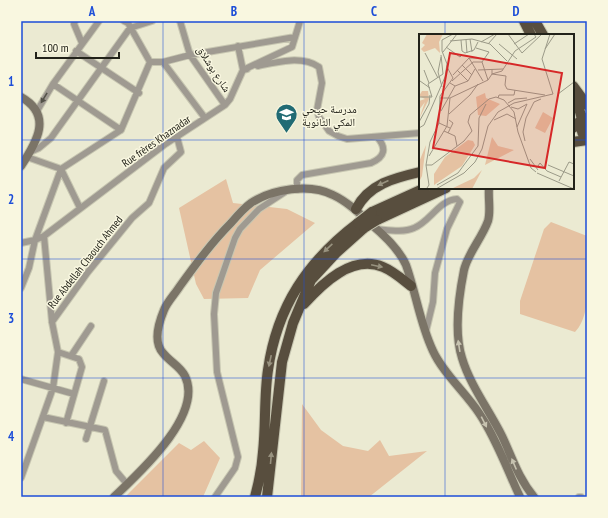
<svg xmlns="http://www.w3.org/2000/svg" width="608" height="518" font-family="'PT Sans Narrow','Noto Naskh Arabic',sans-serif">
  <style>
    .green { fill: #e5c2a2 }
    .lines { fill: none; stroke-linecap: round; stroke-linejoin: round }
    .minor-casing { stroke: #c7c6b1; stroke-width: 8 }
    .secondary-casing { stroke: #c7c6b1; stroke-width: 10 }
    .trunk-casing { stroke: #c7c6b1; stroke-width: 12 }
    .minor { stroke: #9f9a91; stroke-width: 6 }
    .secondary { stroke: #7b7467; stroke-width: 8 }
    .trunk { stroke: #584e3e; stroke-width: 10 }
    .trunk-bridge-casing { stroke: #c7c6b1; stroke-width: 12; stroke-linecap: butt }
    .trunk-bridge { stroke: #584e3e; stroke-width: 10 }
    .oneway { fill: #545249 }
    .oneway2 { fill: #98927f }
    .oneway3 { fill: #c7c3b0 }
    .grid { fill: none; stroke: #1d4ed8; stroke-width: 1; stroke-opacity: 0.55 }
    .labels { text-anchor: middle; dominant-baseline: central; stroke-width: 3; stroke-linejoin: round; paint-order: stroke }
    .street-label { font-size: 11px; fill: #222219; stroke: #f9f7e0 }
    .poi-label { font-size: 11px; fill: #222219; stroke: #f9f7e0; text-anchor: start }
    .inset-road { fill: none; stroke: #9b9a88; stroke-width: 1 }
    .view { fill: #d62828; fill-opacity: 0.15; stroke: #d62828; stroke-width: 2 }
    .inset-edge { fill: none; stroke: #222219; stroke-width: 2 }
    .neatline { fill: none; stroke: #1d4ed8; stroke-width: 1.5 }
    .grid-label { font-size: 13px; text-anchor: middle; font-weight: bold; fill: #1d4ed8 }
  </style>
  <rect width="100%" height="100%" fill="#ebead2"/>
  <path class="green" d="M226 179 233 203 287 209 315 223 260 270 248 298 204 299 196 284 179 208Z
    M551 222 587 236C587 262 594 313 575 332L520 314V301L544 229Z
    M302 404 321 430 343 446 368 451 380 440 389 456 427 451 369 497H301Z
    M204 441 220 458 203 497H125L179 443 191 450Z"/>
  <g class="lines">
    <defs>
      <path id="minor" d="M75 21 74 24 82 43
        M124 21 128 23 150 62
        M180 21 190 55 225 105
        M238 46 243 70 247 69
        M76 51 139 93
        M150 62H163L205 118
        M163 62 190 55 295 37
        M258 66C276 62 302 55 319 67L322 83 317 110 319 117 329 131 338 136 347 139 420 133
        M53 84 121 130
        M37 111 53 84 99 21
        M30 152 39 148 51 138 130 28 152 21
        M27 157 61 169 121 130 150 62
        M61 169 80 208
        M297 190V180L302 175 371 163C385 157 387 148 377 137
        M376 229C388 230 403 233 414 228 430 222 439 200 457 199L460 202 447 229 435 273 433 302 426 331
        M21 243 35 240 44 236 164 145 225 105 230 99 243 70 292 47 300 21
        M21 288 29 268 35 240 61 169
        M52 322 88 272 132 218 149 203 164 168 181 152 177 137
        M58 352 79 359 82 367 66 423
        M71 356 91 326
        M21 379 74 394
        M43 417 105 430 116 471 127 484
        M86 439 104 381
        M21 478 53 388 58 352 52 322 44 236
        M215 497 235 468 238 457 217 372 214 314 216 293 235 238 240 229 259 209 285 192
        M579 497H581"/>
      <path id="secondary" d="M21 97C53 115 37 142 21 166
        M489 188C488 199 491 211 488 221 482 238 468 253 464 270 459 295 454 333 462 358 470 385 489 410 502 436 512 457 518 478 534 497
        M114 497C139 473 204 415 185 376 180 366 170 362 163 353 153 342 159 322 164 310 167 302 175 294 180 286 196 264 212 242 231 223 237 216 244 208 251 203 272 189 310 183 333 195 348 202 360 214 372 225 385 236 399 249 406 265 416 293 420 324 433 351 443 373 465 392 479 413 496 438 507 469 520 497"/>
      <path id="trunk" d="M524 21 531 35
        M535 21 543 35
        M573 86 587 105
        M573 98 578 105 582 119 573 128
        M583 117C579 126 581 133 587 140
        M573 142 587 140
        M356 209C369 184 394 178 420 172
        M372 212 425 188
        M377 220 446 188
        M304 304C322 284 352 254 383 267 393 271 402 279 411 286
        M255 497C259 482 262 467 263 452 266 425 264 396 268 370 277 306 308 261 358 223
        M267 497 282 362 293 323 311 280 336 253 364 228"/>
    </defs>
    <use href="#minor" class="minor-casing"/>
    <use href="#secondary" class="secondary-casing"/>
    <use href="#trunk" class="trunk-casing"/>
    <use href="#minor" class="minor"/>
    <use href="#secondary" class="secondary"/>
    <use href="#trunk" class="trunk"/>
    <defs>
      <path id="trunk-bridge" d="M358 223 372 212
        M364 228 377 220"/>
    </defs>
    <use href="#trunk-bridge" class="trunk-bridge-casing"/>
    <use href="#trunk-bridge" class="trunk-bridge"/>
  </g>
  <defs><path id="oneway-solid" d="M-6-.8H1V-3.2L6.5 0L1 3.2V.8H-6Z"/></defs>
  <use class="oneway" href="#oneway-solid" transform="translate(44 98) rotate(121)"/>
  <g class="oneway2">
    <use href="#oneway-solid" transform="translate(383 183) rotate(156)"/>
    <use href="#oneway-solid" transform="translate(328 248) rotate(137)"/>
    <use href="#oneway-solid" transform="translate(377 266) rotate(12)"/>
    <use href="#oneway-solid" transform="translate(270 361) rotate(102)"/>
    <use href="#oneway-solid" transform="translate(271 458) rotate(-85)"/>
  </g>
  <g class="oneway3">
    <use href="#oneway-solid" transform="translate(459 346) rotate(-99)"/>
    <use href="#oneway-solid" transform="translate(484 422) rotate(63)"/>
    <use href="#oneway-solid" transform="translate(514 464) rotate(-113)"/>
  </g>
  <path class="grid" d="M163 21V497M304 21V497M445 21V35M21 140H420M573 140H587M445 188V497M21 259H587M21 378H587"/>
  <defs>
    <symbol id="school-pin" viewBox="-11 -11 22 30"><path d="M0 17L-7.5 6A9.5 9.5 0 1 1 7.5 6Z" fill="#216b74" stroke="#f9f7e0"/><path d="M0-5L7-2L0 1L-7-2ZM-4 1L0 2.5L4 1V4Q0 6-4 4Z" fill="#fff"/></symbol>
  </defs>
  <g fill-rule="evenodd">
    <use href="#school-pin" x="274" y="102" width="25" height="34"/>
  </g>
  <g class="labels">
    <g class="street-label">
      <text transform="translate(214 69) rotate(57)">شارع بوشلاق</text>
      <text transform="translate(156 141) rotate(-35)">Rue frères Khaznadar</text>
      <text transform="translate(85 262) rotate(-52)">Rue Abdellah Chaouch Ahmed</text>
    </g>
    <g class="poi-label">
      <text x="302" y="109">مدرسة حيحي<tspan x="302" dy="13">المكي الثانوية</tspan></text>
    </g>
  </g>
  <g transform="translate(419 34)">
    <rect width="155" height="155" fill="#ebead2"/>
    <path d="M8 0H24L20 8 21 19 16 14 5 18 2 15 6 11 3 9ZM3 57H9L10 65 0 85 6 68 0 76V67L6 65 0 62ZM66 59 67 64 81 70 67 82 59 81 57 63ZM124 78 134 84 126 99 116 94ZM73 103 79 112 95 116 66 131ZM49 106 54 107 56 111 43 132 15 151V140L26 123ZM7 111 3 142 0 148V128ZM63 136 53 155H32L55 144Z" fill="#e5c2a2"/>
    <path class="inset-road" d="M46 0H60M89 0 103 19 123 0M51 5 53 18M42 6 43 17 46 19M47 6 48 19M31 7 53 5 71 10 88 27M62 8 76 0M69 10 78 0M80 10 98 25M95 10 110 0M27 13 41 23 43 21M57 14 70 18 63 28M126 15 136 0M24 18 38 0M6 19 19 44M46 19 55 16 59 8M22 23 19 38 23 53M50 24 64 47M63 28 69 46M43 31 53 41M28 33 34 44 21 62 20 89 11 108 7 131H13L45 107 53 97 49 88 51 81 70 65 77 63 85 66 95 78 99 98 112 134 117 138M73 35V40L87 42 86 51 88 55 126 61M5 36 10 49M38 36 49 47M59 36 84 35M34 41 50 24H58M1 47 11 54M33 47 54 28H63M31 49 36 52 49 47 56 35M139 60 155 48M0 63H13L9 50 24 40 22 21M21 64H31L69 46 73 40 83 37 96 17 117 3 115 0M79 64 80 61H95L96 56M89 69 96 65 108 64M92 73 99 75 108 70M22 77 36 52M30 80 51 61 59 50M75 86 88 80 97 85M0 88 10 70 11 61M20 89 31 94M98 93 108 70M0 94 5 91 26 43 28 30 23 17V6L34 0M25 97 36 102 38 112M29 99 34 89 30 86M106 107 104 98 107 84 115 68 122 65M10 122 28 92 31 64M111 125 119 136M7 131 10 151 8 154M129 131 155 142M119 132 121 129 128 137 142 143M118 139 155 155M140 147 150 128 155 130M18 151 39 139 59 112 60 84 67 70M17 155 45 139 56 128 63 115 69 92 79 78 95 69 134 60 123 25 131 0"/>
    <path class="view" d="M31 19 143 39 126 134 14 114Z"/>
    <rect width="155" height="155" class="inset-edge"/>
  </g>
  <rect width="608" height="518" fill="none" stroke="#f9f7e0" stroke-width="44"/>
  <path d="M36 52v6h83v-6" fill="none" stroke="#222219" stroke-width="2"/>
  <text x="42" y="52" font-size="12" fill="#222219" stroke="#f9f7e0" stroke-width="3" paint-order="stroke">100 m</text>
  <rect x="22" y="22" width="564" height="474" class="neatline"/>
  <g class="grid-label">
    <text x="92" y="16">A</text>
    <text x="234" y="16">B</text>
    <text x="374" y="16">C</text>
    <text x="516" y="16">D</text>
    <text x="11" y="86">1</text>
    <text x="11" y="204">2</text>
    <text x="11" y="323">3</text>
    <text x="11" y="441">4</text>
  </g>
</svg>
